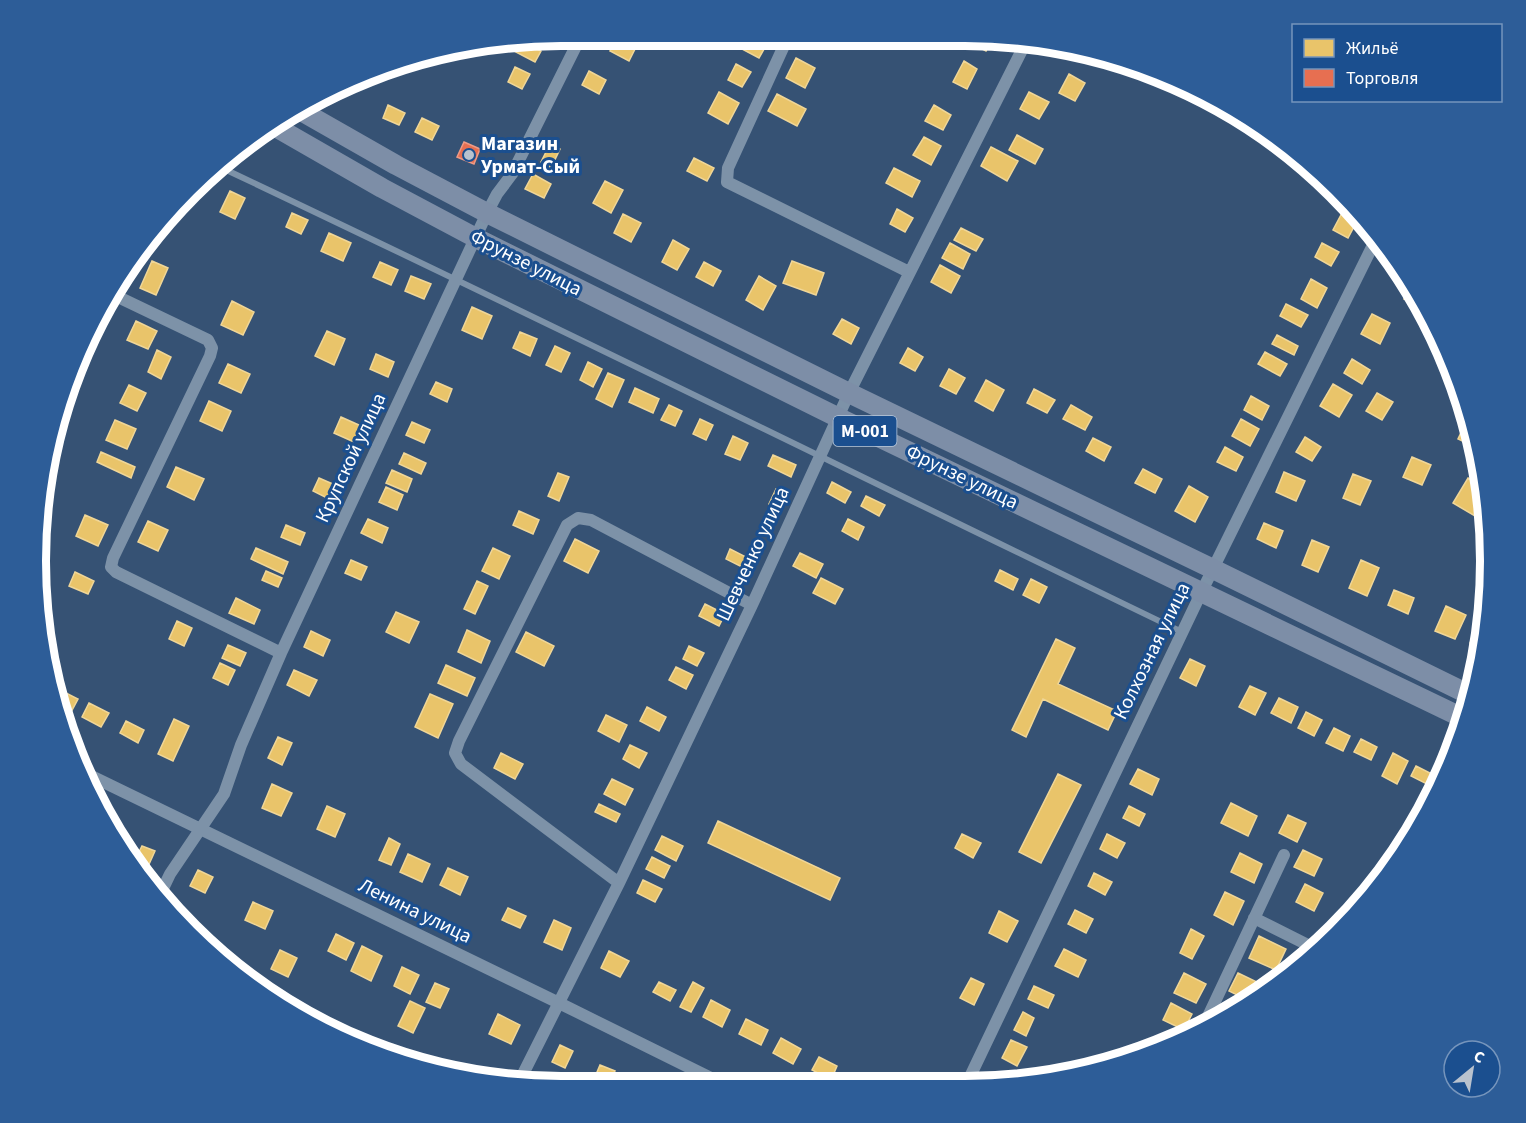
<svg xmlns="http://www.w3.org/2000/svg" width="1526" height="1123" font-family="'Source Sans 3',sans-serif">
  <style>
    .homes { fill: #e9c46a; stroke: #f0d697; stroke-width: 1.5 }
    .shops { fill: #e76f51; stroke: #ee9a85; stroke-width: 1.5 }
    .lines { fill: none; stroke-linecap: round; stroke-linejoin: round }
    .lane { stroke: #7d92a8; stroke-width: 6 }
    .street { stroke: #7d92a8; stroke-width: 12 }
    .primary { stroke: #7d8ea7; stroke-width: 20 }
    .poi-dot { fill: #b9c2ce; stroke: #1b4f8f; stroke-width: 2 }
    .labels { text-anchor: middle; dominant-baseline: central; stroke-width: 6; stroke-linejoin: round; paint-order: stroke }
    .shield { fill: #1b4f8f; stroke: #bbcadd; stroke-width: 1.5 }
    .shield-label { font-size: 18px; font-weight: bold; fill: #fff }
    .poi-label { font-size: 20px; font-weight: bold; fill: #fff; stroke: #1b4f8f; text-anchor: start }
    .street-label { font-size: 20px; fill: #fff; stroke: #1b4f8f }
    .rim { fill: none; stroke: #fff; stroke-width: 8 }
  </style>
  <rect width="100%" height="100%" fill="#365274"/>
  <path class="homes" d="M618 36 637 45 629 61 610 51Z
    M746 36H757L768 42 759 58 740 48Z
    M974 37H994L986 51 971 43Z
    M521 41 541 51 535 62 512 50 517 42Z
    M796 58 815 68 805 88 786 78Z
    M964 61 977 69 967 89 953 82Z
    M736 64 751 72 742 87 728 80Z
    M515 67 530 74 522 89 508 82Z
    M589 71 606 80 599 94 582 85Z
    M1069 74 1085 83 1075 101 1059 93Z
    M719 92 739 103 728 124 708 113Z
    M1029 92 1049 102 1039 119 1020 109Z
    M777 94 806 109 797 126 768 111Z
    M388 105 405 113 399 125 383 118Z
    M934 105 951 115 943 130 925 121Z
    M422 118 439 126 432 140 415 132Z
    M1017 135 1043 149 1035 164 1009 150Z
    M924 137 941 146 931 165 913 155Z
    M550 144 560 149 551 168 541 162Z
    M991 147 1018 161 1007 181 981 166Z
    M694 158 714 168 707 181 687 171Z
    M894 168 920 181 912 197 886 183Z
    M533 174 551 184 544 198 525 189Z
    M202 180 206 182 198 199 187 194Z
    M605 181 623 190 611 213 593 203Z
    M230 191 245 198 235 219 220 212Z
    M897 209 913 218 905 232 890 224Z
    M292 213 308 220 301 234 286 227Z
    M1342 213 1357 221 1348 238 1333 230Z
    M623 214 641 223 631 242 614 233Z
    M961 228 983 239 976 251 954 240Z
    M329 233 351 243 343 261 321 251Z
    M673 240 689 249 677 270 662 262Z
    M950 243 970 254 963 269 942 258Z
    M1322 243 1339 252 1331 266 1315 257Z
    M1390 255 1402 274 1385 266Z
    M152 261 168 268 156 295 140 288Z
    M792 261 824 273 816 295 783 283Z
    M380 262 398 270 391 285 373 277Z
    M704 262 721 271 713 286 696 277Z
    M940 265 960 276 951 293 931 282Z
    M411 276 431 284 424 299 405 291Z
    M759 276 776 286 763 310 746 300Z
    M1311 279 1327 288 1317 308 1301 299Z
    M1409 286 1421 306 1404 299Z
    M232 301 254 312 243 335 221 325Z
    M1286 304 1308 315 1301 327 1280 316Z
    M472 307 492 316 482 339 462 330Z
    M1372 314 1390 323 1380 344 1361 334Z
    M842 319 859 328 851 344 833 334Z
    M136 321 157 331 148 349 127 340Z
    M327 331 345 339 334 365 315 356Z
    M520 332 537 339 530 356 513 348Z
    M1277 335 1298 346 1294 355 1272 344Z
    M555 346 570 353 561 372 546 365Z
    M908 348 923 357 915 371 900 363Z
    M157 350 171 357 161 379 148 372Z
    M1265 352 1287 364 1280 376 1258 364Z
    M376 354 394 362 388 377 370 369Z
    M1352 359 1370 370 1362 384 1344 373Z
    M588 362 602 369 593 387 580 380Z
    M228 364 250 374 241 393 219 383Z
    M949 369 965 378 956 394 940 386Z
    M608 373 624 380 612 407 596 399Z
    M986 380 1004 390 993 411 975 401Z
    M436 382 452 389 447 402 430 394Z
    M1333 384 1352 395 1339 417 1320 406Z
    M129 385 146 393 137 411 120 403Z
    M635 388 659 399 653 413 629 402Z
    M1034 389 1055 400 1047 413 1027 403Z
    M1377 393 1393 402 1382 420 1366 411Z
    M1251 396 1269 406 1262 420 1244 410Z
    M209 401 231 411 222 431 200 421Z
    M669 405 682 411 675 426 661 420Z
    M1071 405 1092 417 1085 430 1063 419Z
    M1469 416 1472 426 1475 442 1473 446 1458 439Z
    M341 417 361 426 354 442 334 433Z
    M700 419 713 425 706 440 693 434Z
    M1241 419 1259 429 1250 446 1232 436Z
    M115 420 136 429 127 449 106 440Z
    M412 422 430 430 424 443 406 435Z
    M733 436 748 443 740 460 725 454Z
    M1305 437 1321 447 1312 461 1296 452Z
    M1093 438 1111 447 1104 461 1086 451Z
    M1225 447 1243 457 1236 471 1217 462Z
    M101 452 135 467 131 478 97 462Z
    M404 453 426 463 421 474 399 464Z
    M773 455 796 465 791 477 768 466Z
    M1412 457 1431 465 1422 485 1403 477Z
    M176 467 204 479 194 500 167 487Z
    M1143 469 1162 479 1155 493 1135 483Z
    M392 470 412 479 407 492 386 483Z
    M1284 472 1305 481 1296 501 1276 492Z
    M558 473 569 477 559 501 548 496Z
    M1353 474 1371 481 1360 505 1343 498Z
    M319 478 335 485 329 499 313 491Z
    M1468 478 1482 487 1484 500 1475 516 1453 503Z
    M832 482 851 492 845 503 827 493Z
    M1189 486 1208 497 1195 522 1175 511Z
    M386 487 403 495 397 510 379 502Z
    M776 489 784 493 777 508 769 504Z
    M866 496 885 505 879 516 861 506Z
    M519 511 539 520 533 534 513 525Z
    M85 515 108 525 98 546 76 536Z
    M368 519 388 528 382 543 361 533Z
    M848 519 864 527 858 540 842 531Z
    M148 521 168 530 158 551 138 542Z
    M1264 523 1283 531 1276 548 1257 539Z
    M286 525 305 533 300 545 281 537Z
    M575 539 599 551 588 573 564 561Z
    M1312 540 1329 547 1318 572 1302 565Z
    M256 548 288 562 283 574 251 559Z
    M493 548 510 556 499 579 482 571Z
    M730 549 746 557 742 567 726 559Z
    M800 553 823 564 816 578 793 566Z
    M351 560 367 567 361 580 345 573Z
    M1361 560 1379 568 1367 596 1349 588Z
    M1000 570 1018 579 1013 590 995 581Z
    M266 571 282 578 278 587 262 580Z
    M75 572 94 581 88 594 69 586Z
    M821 578 843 589 835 604 813 593Z
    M1031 579 1047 587 1039 603 1023 595Z
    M477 581 488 586 475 614 464 609Z
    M1394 590 1414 598 1408 614 1388 605Z
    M236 598 260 610 254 624 229 613Z
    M705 604 725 614 719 626 699 616Z
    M1446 606 1466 615 1455 639 1435 631Z
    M396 612 419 622 409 643 386 632Z
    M177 621 192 628 184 646 169 639Z
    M1476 629 1485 633 1481 648 1470 643Z
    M467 630 490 641 481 663 458 652Z
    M311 631 330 640 323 656 304 647Z
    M526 632 554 646 544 666 516 652Z
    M1056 639 1075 648 1058 684 1117 711 1108 730 1043 699 1026 737 1012 730Z
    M228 645 246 653 240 666 222 658Z
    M689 646 704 653 697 666 683 659Z
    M1190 659 1205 666 1196 686 1180 678Z
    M220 663 235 670 228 685 213 678Z
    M446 665 475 678 467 696 438 683Z
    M676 667 693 675 686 689 669 680Z
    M294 670 317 680 309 696 287 685Z
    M1250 686 1266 693 1255 715 1239 707Z
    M62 691 78 699 70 714 60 709 58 699Z
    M430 694 453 704 438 738 415 727Z
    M1279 698 1298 707 1291 723 1271 713Z
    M89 703 109 713 101 727 82 717Z
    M647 707 666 717 659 731 640 721Z
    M1306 712 1322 720 1314 736 1298 728Z
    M606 715 627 725 619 742 598 731Z
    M174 719 189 726 173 761 158 754Z
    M126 721 144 730 138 743 120 733Z
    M1334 728 1350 736 1343 751 1326 743Z
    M278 737 292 743 282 765 268 758Z
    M1361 739 1377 747 1371 760 1354 752Z
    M630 745 647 753 639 768 623 759Z
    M501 753 523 764 515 779 494 768Z
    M1393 753 1408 761 1397 784 1382 776Z
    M1416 766 1434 775 1429 785 1411 776Z
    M1138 769 1159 779 1152 795 1130 784Z
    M1058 774 1081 785 1041 863 1019 852Z
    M612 779 633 789 625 805 604 794Z
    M272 784 292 793 281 816 262 808Z
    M1231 803 1257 816 1248 836 1221 823Z
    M599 804 620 814 616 822 595 812Z
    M327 806 345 814 335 837 317 829Z
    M1129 806 1145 814 1139 826 1123 818Z
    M1288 815 1306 823 1297 842 1279 833Z
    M718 821 840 878 830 900 708 843Z
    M962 834 981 843 973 858 955 848Z
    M1107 834 1125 843 1117 858 1100 849Z
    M662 836 683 846 676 861 655 850Z
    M389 838 400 844 391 865 379 860Z
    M142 846 155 851 146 871 136 866 134 862Z
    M1303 850 1322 859 1314 876 1294 867Z
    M1240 853 1262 864 1254 883 1231 872Z
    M408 854 430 864 422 882 400 872Z
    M652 857 670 866 664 878 646 869Z
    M448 868 468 877 460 895 440 885Z
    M198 870 213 877 205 893 190 886Z
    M1094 873 1112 882 1105 895 1088 886Z
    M643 880 662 889 655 902 637 893Z
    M1305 884 1323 893 1314 911 1296 902Z
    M1225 892 1244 901 1233 925 1214 915Z
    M253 902 273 911 265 929 245 920Z
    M508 908 526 916 520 928 502 920Z
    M1075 910 1093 919 1086 933 1068 924Z
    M999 911 1018 921 1007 942 989 933Z
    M554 920 571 928 562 950 544 942Z
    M1191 929 1204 936 1192 959 1180 953Z
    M336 934 354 943 346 960 328 951Z
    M1259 936 1286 949 1276 970 1249 958Z
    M362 946 382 956 371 981 351 971Z
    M1064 949 1086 960 1078 977 1055 966Z
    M280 950 297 958 288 977 271 969Z
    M609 951 629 961 620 977 601 968Z
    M402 967 419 975 410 994 394 986Z
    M1184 973 1206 984 1196 1003 1174 993Z
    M1238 973 1259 983 1252 997 1247 1000 1229 991Z
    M971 978 984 984 974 1005 960 998Z
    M659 982 676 990 670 1001 653 992Z
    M693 982 704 988 691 1012 680 1007Z
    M435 983 449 989 440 1008 426 1002Z
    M1034 986 1054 995 1048 1008 1028 999Z
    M711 1000 730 1010 722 1027 703 1017Z
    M410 1001 425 1008 413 1033 398 1026Z
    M1171 1003 1192 1014 1184 1030 1163 1020Z
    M1023 1012 1034 1018 1026 1036 1014 1030Z
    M498 1014 520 1025 511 1044 489 1034Z
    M746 1019 768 1030 761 1045 739 1034Z
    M781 1038 801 1049 793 1064 773 1053Z
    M1011 1040 1027 1047 1017 1066 1002 1058Z
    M560 1045 573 1051 565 1068 552 1062Z
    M819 1057 837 1066 831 1080 812 1070Z
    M600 1065 615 1071 609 1084 595 1077Z"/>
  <path class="shops" d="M464 142 480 149 474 164 457 157Z"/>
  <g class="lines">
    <path class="lane" d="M220 167C542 319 861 477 1182 632"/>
    <path class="street" d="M788 37 728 168 727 182 909 272
      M114 295 208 340 212 348 210 356 113 558 111 567 116 572 281 653
      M87 774 559 1003 725 1085
      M619 883 461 764 455 753 459 741 567 525 578 518 591 520 752 605
      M159 897 170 874 224 794 241 745 281 653 487 213 497 194 512 174 581 36
      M1254 918 1316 949
      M1204 1025 1284 855
      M967 1083 1202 591 1377 237
      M518 1084 619 883 752 605 849 393 1026 42"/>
    <path class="primary" d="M296 108 396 165 487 213 849 393 1213 569 1470 695
      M274 126 382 188 476 238 837 417 1465 719"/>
  </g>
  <circle class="poi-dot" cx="469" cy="155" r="6"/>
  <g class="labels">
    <rect class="shield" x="833.5" y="416" width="63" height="30" rx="4.5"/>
    <g class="shield-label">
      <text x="865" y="431">M-001</text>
    </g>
    <g class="poi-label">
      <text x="481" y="144">Магазин<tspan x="481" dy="23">Урмат-Сый</tspan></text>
    </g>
    <g class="street-label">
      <text transform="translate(526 263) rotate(27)">Фрунзе улица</text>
      <text transform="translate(351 458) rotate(-65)">Крупской улица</text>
      <text transform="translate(962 477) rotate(26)">Фрунзе улица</text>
      <text transform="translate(753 554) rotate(-65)">Шевченко улица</text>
      <text transform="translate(1152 651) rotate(-64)">Колхозная улица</text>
      <text transform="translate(415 911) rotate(26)">Ленина улица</text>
    </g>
  </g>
  <path d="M0 0H1526V1123H0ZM561 46H965A515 515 0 0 1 1480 561V561A515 515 0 0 1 965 1076H561A515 515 0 0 1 46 561V561A515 515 0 0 1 561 46Z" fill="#2d5d98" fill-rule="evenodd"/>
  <path class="rim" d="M561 46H965A515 515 0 0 1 1480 561V561A515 515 0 0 1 965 1076H561A515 515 0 0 1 46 561V561A515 515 0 0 1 561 46Z"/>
  <rect x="1292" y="24" width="210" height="78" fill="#1b4f8f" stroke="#7695bc" stroke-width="1.5"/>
  <rect x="1304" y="39" width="30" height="18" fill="#e9c46a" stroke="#7695bc" stroke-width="1.5"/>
  <text x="1346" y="54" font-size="18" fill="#ffffff">Жильё</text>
  <rect x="1304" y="69" width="30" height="18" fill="#e76f51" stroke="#7695bc" stroke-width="1.5"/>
  <text x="1346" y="84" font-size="18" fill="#ffffff">Торговля</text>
  <g transform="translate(1472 1069) rotate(30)"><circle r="28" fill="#1b4f8f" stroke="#7695bc" stroke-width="1.5"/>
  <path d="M0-4.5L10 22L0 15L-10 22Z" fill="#b9c2ce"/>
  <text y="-9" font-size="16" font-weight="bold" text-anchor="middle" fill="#ffffff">С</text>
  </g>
</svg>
